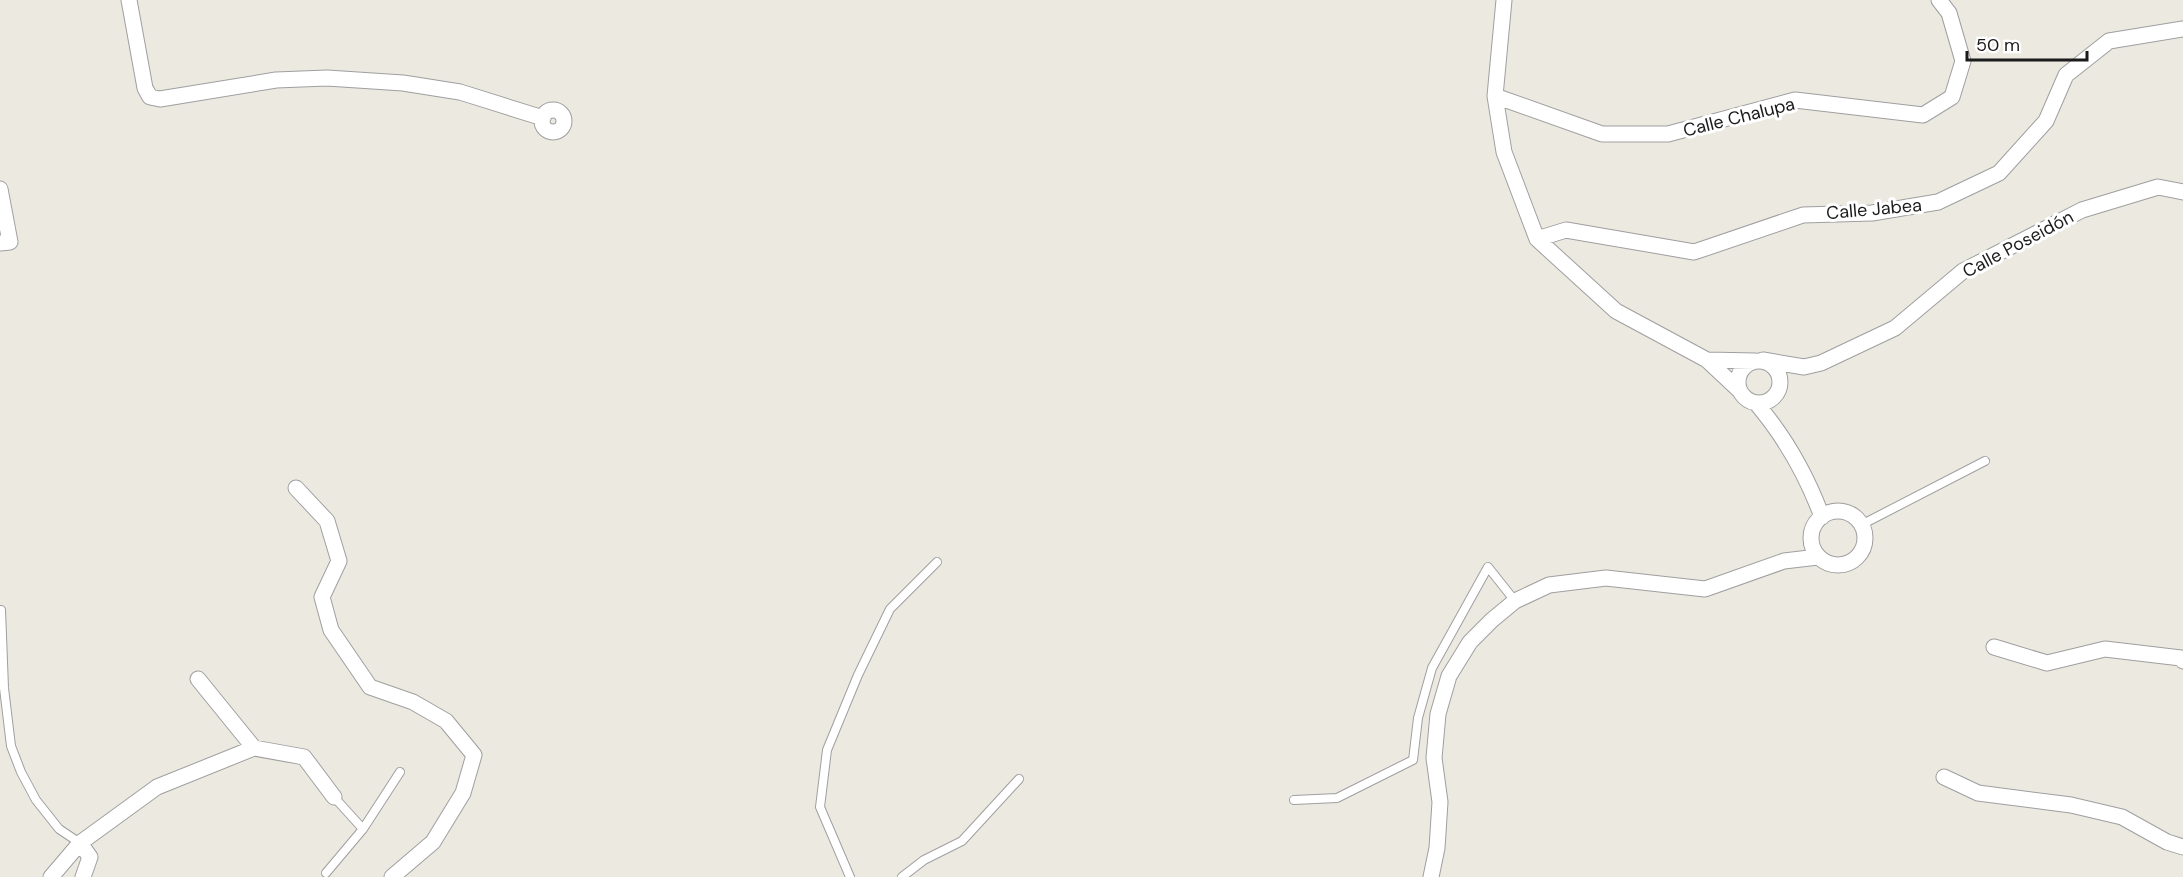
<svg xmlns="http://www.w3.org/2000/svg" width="2183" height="877" font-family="'DM Sans',sans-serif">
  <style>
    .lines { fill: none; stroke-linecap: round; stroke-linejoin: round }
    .lane-casing { stroke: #9f9f9f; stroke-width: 10 }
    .street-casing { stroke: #9f9f9f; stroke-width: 17 }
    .lane { stroke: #fff; stroke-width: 8 }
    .street { stroke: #fff; stroke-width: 15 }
    .labels { text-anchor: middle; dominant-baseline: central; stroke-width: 6; stroke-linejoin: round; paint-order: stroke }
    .street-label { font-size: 18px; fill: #1b1b1b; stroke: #fff }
  </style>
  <rect width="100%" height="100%" fill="#ece9e1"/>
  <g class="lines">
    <defs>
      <path id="lane" d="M1861 525 1985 461
        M1 610 4 688 11 746 21 772 36 800 59 829 80 843
        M334 797 363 829
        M1294 800 1337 798 1413 760 1418 718 1432 668 1488 567 1515 601
        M326 873 363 829 400 772
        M850 877 820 807 827 750 858 675 890 609 937 562
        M902 877 924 860 962 841 1019 779"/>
      <path id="street" d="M129 0 145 88 150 97 160 99 276 80 327 78 403 83 460 92 543 118
        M1504 0 1495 96 1504 152 1537 239 1616 311 1707 360 1739 390
        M1495 96 1602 134H1668L1795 100 1923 115 1952 97 1963 61 1949 13 1939 0
        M542 121a11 11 0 1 1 22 0a11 11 0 1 1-22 0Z
        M0 189 10 242 0 243
        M1537 239 1566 230 1694 252 1803 215 1872 213 1938 202 1999 173 2046 121 2066 75 2109 41 2183 29
        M1707 360 1755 361
        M1763 360 1804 367 1821 363 1895 328 1963 271 2082 210 2158 187 2183 192
        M1738 382a21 21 0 1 1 42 0a21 21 0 1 1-42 0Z
        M1756 403C1784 436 1807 476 1822 517
        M296 488 327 521 339 561 322 597 331 630 370 687 413 702 446 721 474 755 463 793 433 842 392 877
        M1811 538a27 27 0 1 1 54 0a27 27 0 1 1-54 0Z
        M1994 647 2047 663 2105 649 2181 658 2183 661
        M198 679 254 748
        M1944 777 1978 793 2071 805 2122 817 2167 842 2183 847
        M80 843 90 857 83 877
        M51 877 80 843 157 787 254 748 304 757 334 797
        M1431 877 1437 848 1440 802 1434 758 1438 714 1449 676 1470 642 1492 620 1515 601 1549 585 1606 578 1705 589 1784 561 1818 557"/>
    </defs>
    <use href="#lane" class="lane-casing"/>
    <use href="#street" class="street-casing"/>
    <use href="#lane" class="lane"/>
    <use href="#street" class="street"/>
  </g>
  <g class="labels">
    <g class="street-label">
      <text transform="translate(1739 117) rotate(-14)">Calle Chalupa</text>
      <text transform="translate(1874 209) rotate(-5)">Calle Jabea</text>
      <text transform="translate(2018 244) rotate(-28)">Calle Poseidón</text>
    </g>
  </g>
  <path d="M1967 51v9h120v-9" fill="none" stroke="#1b1b1b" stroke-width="3"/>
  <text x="1976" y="51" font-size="18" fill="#1b1b1b" stroke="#ffffff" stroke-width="4.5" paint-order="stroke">50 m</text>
</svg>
